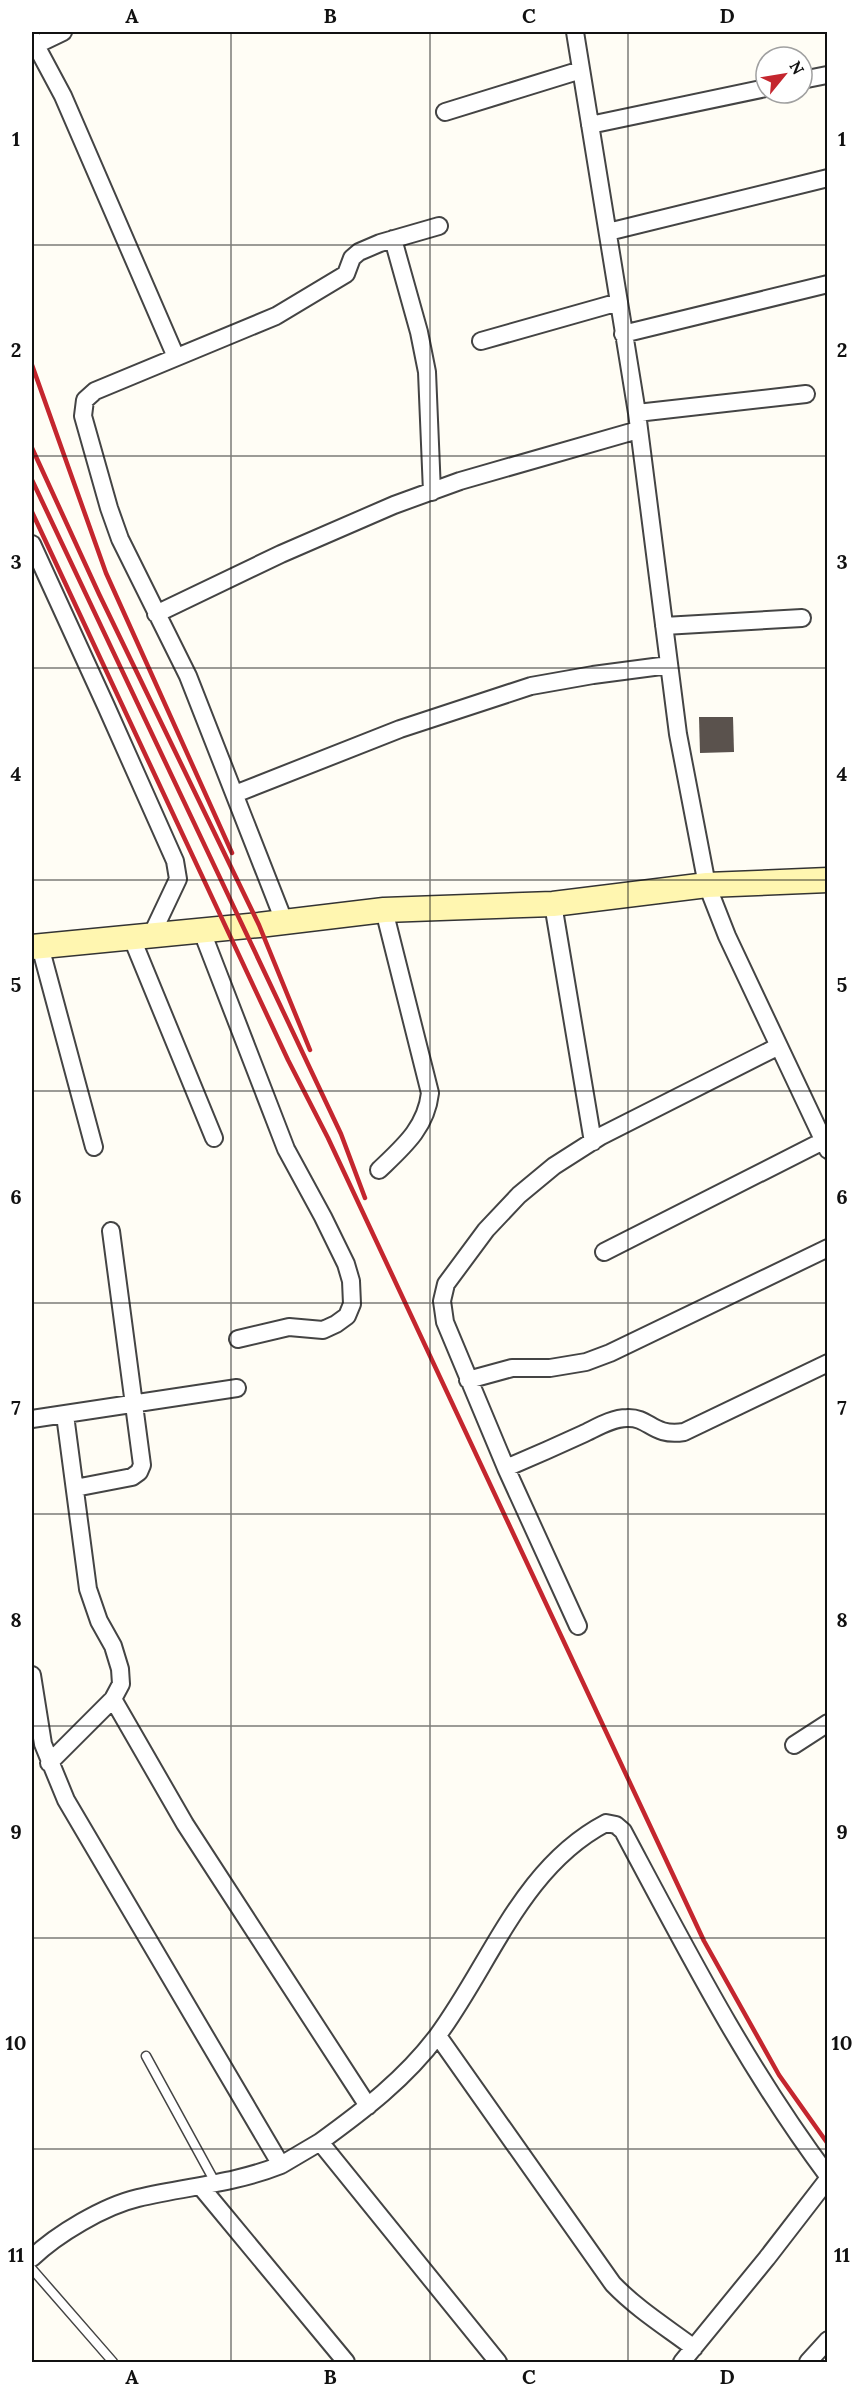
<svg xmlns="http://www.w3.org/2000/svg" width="859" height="2394" font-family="Lora,serif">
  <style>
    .building { fill: #5a524d }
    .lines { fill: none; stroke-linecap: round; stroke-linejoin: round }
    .lane-casing { stroke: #444; stroke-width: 11 }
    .street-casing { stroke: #444; stroke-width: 20 }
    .secondary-casing { stroke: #333; stroke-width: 27 }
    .lane { stroke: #fff; stroke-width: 8 }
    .street { stroke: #fff; stroke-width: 16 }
    .secondary { stroke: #fff6b0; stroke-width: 24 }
    .rail { stroke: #c4262e; stroke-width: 4.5 }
    .grid { fill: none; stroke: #111; stroke-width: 1.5; stroke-opacity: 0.55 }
    .neatline { fill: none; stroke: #111; stroke-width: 2 }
    .grid-label { font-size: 20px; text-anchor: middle; font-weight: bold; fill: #111 }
  </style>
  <rect width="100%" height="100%" fill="#fffdf5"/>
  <path class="building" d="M699 717H733L734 752 700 753Z"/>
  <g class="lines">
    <defs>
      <path id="lane" d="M146 2056 216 2184
        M32 2269 113 2362"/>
      <path id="street" d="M575 32 637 413 678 734 707 885 727 936 828 1150
        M32 38 63 96 176 357
        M36 45 63 32
        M802 80 827 75
        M445 112 581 70
        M590 125 766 88
        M608 232 828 178
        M393 239 419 332 427 372 432 492
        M623 334 828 284
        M481 341 619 302
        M637 413 806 394
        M32 544 106 706 175 861 178 879 152 934
        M156 614 281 554 394 505 460 481 638 430
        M664 626 802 618
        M235 794 400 729 531 686 593 675 669 665
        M553 904 593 1142
        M284 921 188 676 120 539 109 508 83 416 85 400 95 391 276 316 346 274 352 258 359 252 380 243 439 226
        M201 929 286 1149 323 1217 346 1264 351 1281 352 1304 347 1316 336 1324 323 1330 289 1327 238 1339
        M131 936 214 1138
        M40 946 94 1147
        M379 1170C403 1147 426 1128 430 1093L384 910
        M604 1252 823 1141
        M468 1380 512 1368H550L586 1362 610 1353 828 1248
        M32 1419 237 1388
        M506 1468C532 1457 557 1446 583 1434 596 1428 612 1418 627 1418 650 1417 652 1437 684 1432L828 1363
        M75 1488 132 1477 139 1472 142 1465 111 1231
        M578 1626 506 1468 445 1322 442 1301 446 1284 486 1230 519 1195 554 1166 601 1136 779 1046
        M32 1675 43 1744 66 1800 281 2165 320 2142 498 2362
        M113 1699 185 1824 368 2106
        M794 1745 828 1723
        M49 1763 113 1699 121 1684 120 1669 113 1646 99 1621 88 1589 65 1415
        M438 2036 613 2284C637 2309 666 2327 694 2348
        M320 2142C364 2110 405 2079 438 2035 491 1963 522 1867 606 1823L616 1825 623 1831C686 1949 747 2068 828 2176
        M201 2187 346 2362
        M32 2258C57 2234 104 2206 138 2198 188 2186 233 2184 281 2165
        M682 2362 767 2258 828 2179
        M808 2362 828 2340"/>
      <path id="secondary" d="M32 947 259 925 384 910 553 904 707 885 828 880"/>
    </defs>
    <use href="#lane" class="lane-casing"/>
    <use href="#street" class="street-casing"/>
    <use href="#secondary" class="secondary-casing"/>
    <use href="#lane" class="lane"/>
    <use href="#street" class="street"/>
    <use href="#secondary" class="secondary"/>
    <path class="rail" d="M32 365 106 573 232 853
      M32 448 99 594 259 925 310 1050
      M32 480 341 1134 365 1198
      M32 512 288 1060 328 1138 704 1941 779 2075 828 2144"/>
  </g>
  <path class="grid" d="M231 32V2362M430 32V2362M628 32V2362M32 245H828M32 456H828M32 668H828M32 880H828M32 1091H828M32 1303H828M32 1514H828M32 1726H828M32 1938H828M32 2149H828"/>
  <rect width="859" height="2394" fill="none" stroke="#ffffff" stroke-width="66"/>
  <g transform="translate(784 75) rotate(60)"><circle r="28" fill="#ffffff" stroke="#a0a0a0" stroke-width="1.5"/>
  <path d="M0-4.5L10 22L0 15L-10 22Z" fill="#c4262e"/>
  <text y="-9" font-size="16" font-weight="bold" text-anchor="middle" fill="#111111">N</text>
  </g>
  <rect x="33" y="33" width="793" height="2328" class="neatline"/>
  <g class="grid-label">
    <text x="132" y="23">A</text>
    <text x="330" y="23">B</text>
    <text x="529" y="23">C</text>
    <text x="727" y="23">D</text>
    <text x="16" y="146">1</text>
    <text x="842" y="146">1</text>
    <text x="16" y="357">2</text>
    <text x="842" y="357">2</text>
    <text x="16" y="569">3</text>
    <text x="842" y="569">3</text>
    <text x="16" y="781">4</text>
    <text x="842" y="781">4</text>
    <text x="16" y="992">5</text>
    <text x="842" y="992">5</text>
    <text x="16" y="1204">6</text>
    <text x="842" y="1204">6</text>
    <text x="16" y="1415">7</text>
    <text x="842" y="1415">7</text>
    <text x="16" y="1627">8</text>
    <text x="842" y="1627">8</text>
    <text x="16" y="1839">9</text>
    <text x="842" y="1839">9</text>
    <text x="16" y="2050">10</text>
    <text x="842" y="2050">10</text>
    <text x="16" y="2262">11</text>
    <text x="842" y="2262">11</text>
    <text x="132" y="2384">A</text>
    <text x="330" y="2384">B</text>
    <text x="529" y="2384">C</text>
    <text x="727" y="2384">D</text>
  </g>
</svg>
